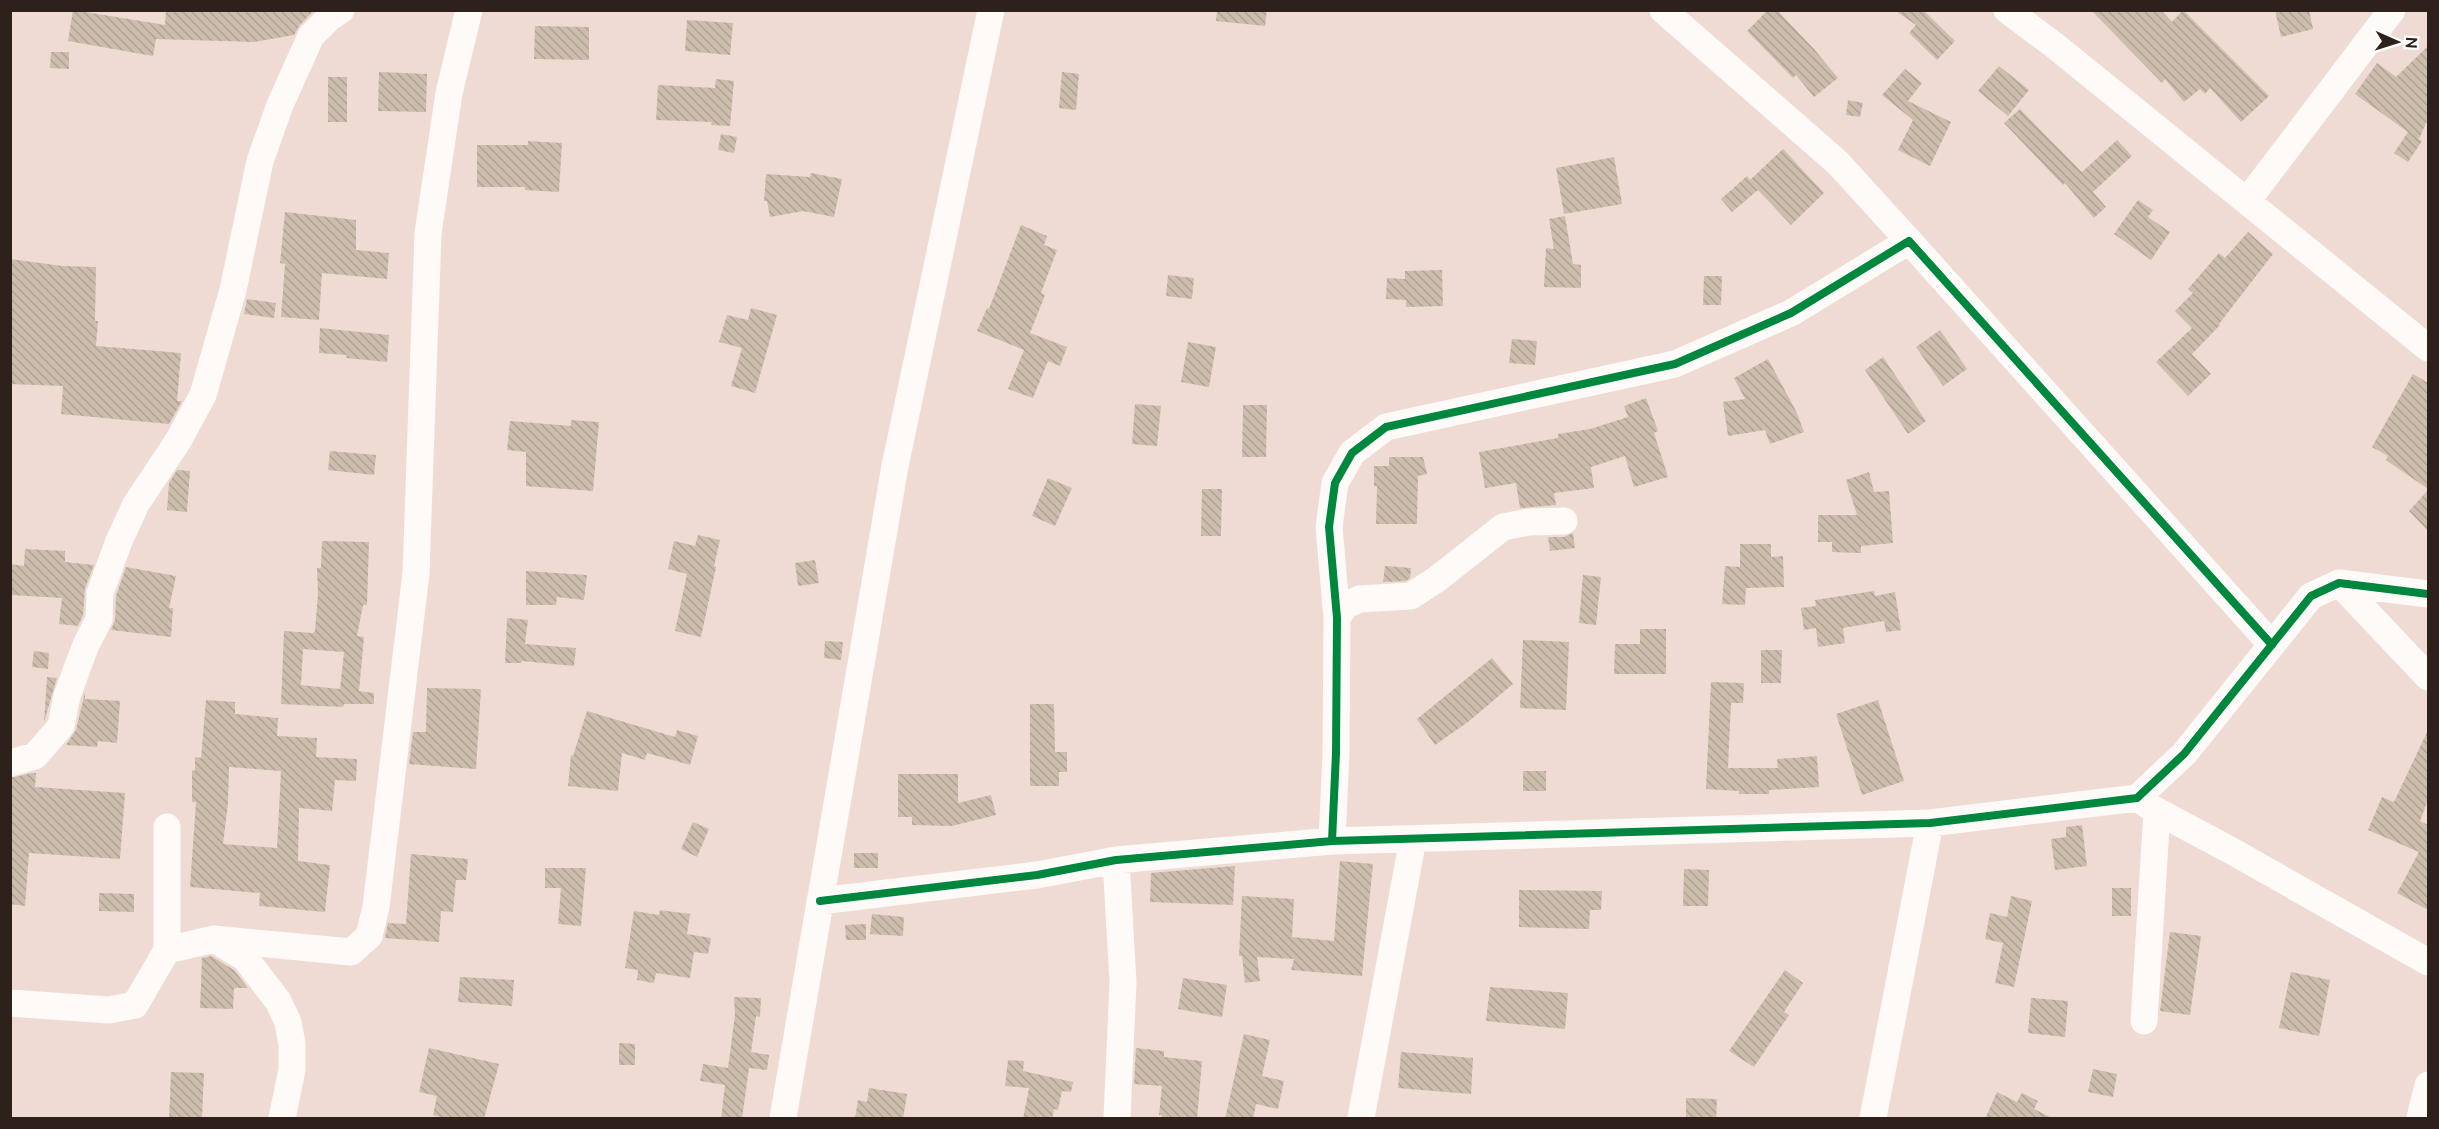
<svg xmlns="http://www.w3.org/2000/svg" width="2439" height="1129" font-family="Ubuntu,sans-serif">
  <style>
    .building { fill: url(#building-back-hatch); fill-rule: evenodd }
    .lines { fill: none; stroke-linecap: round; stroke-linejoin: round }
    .minor { stroke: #fdfaf8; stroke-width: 27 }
    .cycleway-casing { stroke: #fff; stroke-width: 11 }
    .cycleway { stroke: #00873e; stroke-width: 8 }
  </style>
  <defs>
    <pattern id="building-back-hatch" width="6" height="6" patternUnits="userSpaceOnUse" patternTransform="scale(1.5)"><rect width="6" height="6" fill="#cdbdad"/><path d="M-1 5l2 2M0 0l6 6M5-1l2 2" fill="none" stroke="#b0a294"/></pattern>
  </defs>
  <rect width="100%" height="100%" fill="#efdbd3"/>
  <path class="building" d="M73 10 165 25 166 10H314L300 25 294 35 254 42 156 39 153 56 68 41Z
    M1217 10H1267L1265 26 1216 21Z
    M1768 10H1777L1814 49 1838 78 1814 97 1796 75 1793 78 1747 31Z
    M1894 10H1923L1955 41 1937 60 1909 33 1916 25Z
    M2091 10H2161L2172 22 2183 10 2269 96 2241 122 2210 88 2205 94 2200 89 2184 102 2165 79 2162 83Z
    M2275 10H2309L2313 29 2281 37Z
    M687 20 733 23 730 55 685 51Z
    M535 26 589 27V60L534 59Z
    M2428 46V119L2419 139 2422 141 2408 162 2394 153 2408 132 2355 94 2377 63 2396 77Z
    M51 52H69V69L50 68Z
    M1999 66 2029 90 2008 116 1978 91Z
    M1905 69 1922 83 1908 101 1951 122 1930 166 1898 150 1913 120 1882 95Z
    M379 72 427 74 426 112 378 111Z
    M1062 72 1079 74 1076 110 1059 108Z
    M328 77H347V122H328Z
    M716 79 734 81 730 126 711 125 712 122 656 120 658 85 715 88Z
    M1848 100 1863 103 1860 117 1846 115Z
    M2020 109 2082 172 2117 140 2132 156 2093 192 2106 207 2094 218 2065 183 2063 185 2004 123Z
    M721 134 737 137 734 153 718 150Z
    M528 141 562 143 559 192 525 190V187H477V145H528Z
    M1783 149 1824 193 1791 225 1758 190 1732 212 1721 199 1747 176 1750 180Z
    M1614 157 1622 204 1564 214 1556 168Z
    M811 173 842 179 834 217 803 211 770 217 767 201H764L766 174 810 177Z
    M2138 200 2153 210 2148 217 2170 232 2151 260 2114 234Z
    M285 212 356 220V250L389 253 387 279 322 273 319 320 281 317 285 264 280 263Z
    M1565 216 1573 264 1581 265V288L1544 287 1546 248 1554 249 1549 219Z
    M1021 225 1047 236 1044 245 1057 250 1041 293 1045 295 1030 333 1067 347 1060 366 1048 361 1033 398 1008 389 1024 350 977 331 987 308 989 309Z
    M2248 232 2273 254 2219 324 2220 325 2192 354 2211 374 2188 396 2156 362 2192 328 2175 311 2193 293 2188 289 2219 253 2225 258Z
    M10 259 62 266 96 267 95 321H98L96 346 181 353 177 401H182L169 424 61 414 63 386 10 384Z
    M1442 270 1443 306 1406 307V300L1386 299 1387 278 1405 279V271Z
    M1168 275 1194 278 1192 299 1166 296Z
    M1704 276H1722L1721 305H1703Z
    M247 299 276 303 274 318 244 314Z
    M751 308 777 315 755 393 731 386 742 348 719 342 727 315 748 320Z
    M320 328 389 335 387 362 346 358 347 355 319 353Z
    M1940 330 1967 369 1943 386 1916 347Z
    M1512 339 1537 341 1535 365 1509 363Z
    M1188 342 1216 347 1209 387 1181 382Z
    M1883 357 1926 421 1908 434 1865 370Z
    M1768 359 1796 411 1804 432 1770 444 1765 430 1728 436 1723 402 1745 399 1734 378Z
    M2413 374 2428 383V489L2386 460 2388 456 2372 447Z
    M1646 398 1658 431 1654 433 1668 477 1634 487 1625 456 1591 467 1594 488 1554 493 1556 505 1520 508 1516 483 1485 488 1479 452 1558 438V434L1590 429 1628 417 1624 406Z
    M1135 404 1161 406 1157 446 1132 444Z
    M1243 405H1267L1266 457H1242Z
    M571 420 599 422 593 491 526 486V452L507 450 510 421 571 426Z
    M330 451 376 455 374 475 328 470Z
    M1389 457H1423L1427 474 1418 476 1417 524H1376L1377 486H1374V466H1389Z
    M177 470 190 471 187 512 167 510 169 483Z
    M1869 472 1874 492 1889 491 1893 543 1861 546V553L1832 552V542H1818V515H1857L1846 480Z
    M1048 478 1072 488 1055 526 1032 516Z
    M1202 489H1222L1221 536H1201Z
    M2428 490V531L2409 511Z
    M1573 533 1575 548 1550 551 1548 537H1564Z
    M698 535 720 540 714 566 716 567 701 637 675 631 687 574 668 569 674 541 695 546Z
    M322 541 369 542 367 605H363L357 636 364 637 359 691 374 693V704H344L343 707 281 704 284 631 313 633 315 631 318 594 317 568H321ZM303 649 344 652 340 689 301 685Z
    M1740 544H1771V557L1783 556 1784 587 1746 588 1745 605 1722 604 1725 566 1740 567Z
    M25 549 65 551V562L94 565 85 588 83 615 78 626 59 624 62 598 10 595V564L24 566Z
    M815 560 819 583 798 586 795 563Z
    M1385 566 1411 568 1410 578 1406 581 1383 582Z
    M126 567 176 576 169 608H173L171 637 111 630 115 620 116 596Z
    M526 571 587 575 584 600 557 597 556 605H526Z
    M1583 575 1601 577 1596 625 1579 623Z
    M1874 591 1875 596 1895 592 1901 630 1886 632 1884 621 1843 628 1845 643 1818 647 1816 628 1804 630 1801 608 1816 606 1815 600Z
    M507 618 528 620 525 644 576 648 574 666 522 661 521 663H505Z
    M1640 629H1666V674H1614L1615 644H1640Z
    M1523 640 1569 642 1566 710 1520 708Z
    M825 641 843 642 841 660 824 658Z
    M1761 650H1782L1781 683H1761Z
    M34 651 49 653 48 669 32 667Z
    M1492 658 1513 684 1468 722 1435 745 1417 719Z
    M47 677 57 678 44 722Z
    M1711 682 1744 683 1743 703H1731L1728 768H1778L1777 759 1817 756 1819 787 1769 790V794H1739V791L1706 789Z
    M427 688 481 689 476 769 409 764 413 732H426Z
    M85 692V699L120 701 117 743 98 741 97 747 66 745 76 730Z
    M206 700 235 702V714L278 718 277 736 317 738 316 757 357 759 356 781 335 780 332 811 299 808 298 861 330 865 325 912 259 906 260 893 190 887 196 802H192V770L195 771V757L201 758ZM229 767 281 771 277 848 223 844 228 803Z
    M1878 700 1904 781 1862 795 1836 714Z
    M1030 704H1054L1055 752H1067V772H1059V786H1030Z
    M587 711 675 737 677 730 698 736 690 765 647 753 645 760 622 753 618 791 568 786 571 755 573 756Z
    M2428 730V800L2420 821 2428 825V910L2397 893 2419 852 2368 830 2382 797 2394 802Z
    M1523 771H1546V791H1523Z
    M32 773H36L35 787 125 793 120 859 29 853 25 906 10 904V778Z
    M898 774H958V803L991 795 996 815 952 826 912 825V817H898Z
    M693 822 709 829 697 857 681 849Z
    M2082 825 2087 866 2055 870 2051 839 2066 837V827Z
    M854 853H878V868H854Z
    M411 854 468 859 466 880H456L453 912 441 911 439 942 385 938 388 923 406 924Z
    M1340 861 1373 864 1362 976 1291 970 1294 959 1257 957 1260 981 1245 983 1242 956H1239L1242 896 1294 899 1292 937 1334 941Z
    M1235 866 1233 905 1150 902 1151 873Z
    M545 868H586L581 926 558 924 561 888H545Z
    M1684 869 1709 870 1708 906H1683Z
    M2112 888H2131V916H2112Z
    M1519 890 1602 891 1601 910H1590L1589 929 1519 927Z
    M99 893 134 894V912L99 911Z
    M2011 896 2032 901 2014 987 1995 983 2003 943 1985 939 1990 913 2007 917Z
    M660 910 690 914 687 934 711 938 708 954 694 952 690 978 656 973 654 983 637 980 638 970 625 968 634 911 659 915Z
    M872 914 904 917 903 936 870 934Z
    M866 924V940H846L845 925Z
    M2170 932 2201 936 2190 1015 2160 1011Z
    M211 956 234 970 248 988H234L233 1009 200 1008 202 958Z
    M1785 970 1803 983 1784 1012 1789 1015 1754 1067 1729 1051Z
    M2291 972 2330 980 2319 1036 2279 1028Z
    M460 977 514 980 512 1006 458 1002Z
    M1183 978 1227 985 1222 1017 1178 1009Z
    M1490 987 1568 993 1565 1029 1486 1021Z
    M734 997 761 998 760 1017 756 1016 751 1052 769 1055 767 1070 749 1068 742 1119H721L725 1085 700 1081 703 1064 728 1068 735 1015Z
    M2031 998 2068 1001 2065 1037 2028 1033Z
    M1244 1034 1270 1040 1262 1076 1284 1081 1278 1109 1256 1104 1253 1119H1225Z
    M619 1043 635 1044V1065H619Z
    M429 1048 499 1064 484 1119H448L433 1115 437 1096 419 1092Z
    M1136 1048 1164 1051V1057L1202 1061 1197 1119H1162V1115H1159L1162 1086 1134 1084Z
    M1401 1052 1473 1058 1471 1094 1398 1088Z
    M1008 1060 1024 1061 1023 1071 1073 1082 1071 1092 1062 1091 1058 1110 1054 1109 1052 1119H1023L1029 1088 1005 1086Z
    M2093 1069 2117 1074 2113 1097 2088 1092Z
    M171 1072 204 1073 202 1119H169Z
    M869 1088 907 1094 903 1119H855L858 1100 867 1102Z
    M1997 1092 2017 1102 2022 1093 2038 1101 2034 1109 2054 1119H1985Z
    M1686 1098 1717 1099 1716 1119H1686Z"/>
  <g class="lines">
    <path class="minor" d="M1663 10 1838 163 1909 241
      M2007 10 2054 45 2428 348
      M2247 201 2392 10
      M2339 583 2428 677
      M1337 618 1345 606 1359 599 1411 596 1437 579 1503 527 1529 522 1564 521
      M10 763 35 756 61 726 67 696 85 647 99 619 100 593 119 541 136 504 178 441 203 395 233 290 260 161 280 105 311 36 329 18 341 10
      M2137 798 2157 811 2230 850 2428 962
      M1332 841 1336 753 1337 618 1329 527 1335 483 1352 453 1386 427 1675 364 1791 313 1909 241 2272 645
      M1116 860 1123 982 1117 1118
      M820 901 1037 875 1116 860 1332 841 1930 823 2137 798 2184 754 2311 596 2339 583 2428 594
      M217 941 245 958 278 1001 288 1022 292 1044V1070L282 1118
      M167 950 214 939 351 952 369 936 376 907 416 573 428 233 449 93 469 10
      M10 1003 109 1010 135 1005 167 950V827
      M2144 1021 2157 811
      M783 1118 895 466 991 10
      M1361 1118 1413 839
      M1873 1118 1930 823
      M2420 1118 2428 1085"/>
    <defs>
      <path id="cycleway" d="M1332 841 1336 753 1337 618 1329 527 1335 483 1352 453 1386 427 1675 364 1791 313 1909 241 2272 645
        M820 901 1037 875 1116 860 1332 841 1930 823 2137 798 2184 754 2311 596 2339 583 2428 594"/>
    </defs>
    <use href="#cycleway" class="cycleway-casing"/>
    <use href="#cycleway" class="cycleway"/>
  </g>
  <rect width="2439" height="1129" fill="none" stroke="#2e211c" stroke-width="24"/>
  <g transform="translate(2397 42) rotate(93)" stroke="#ffffff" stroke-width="4.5" paint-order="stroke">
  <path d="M0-4.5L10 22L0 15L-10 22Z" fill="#2e211c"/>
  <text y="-9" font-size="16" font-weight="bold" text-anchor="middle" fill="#2e211c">N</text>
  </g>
</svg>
